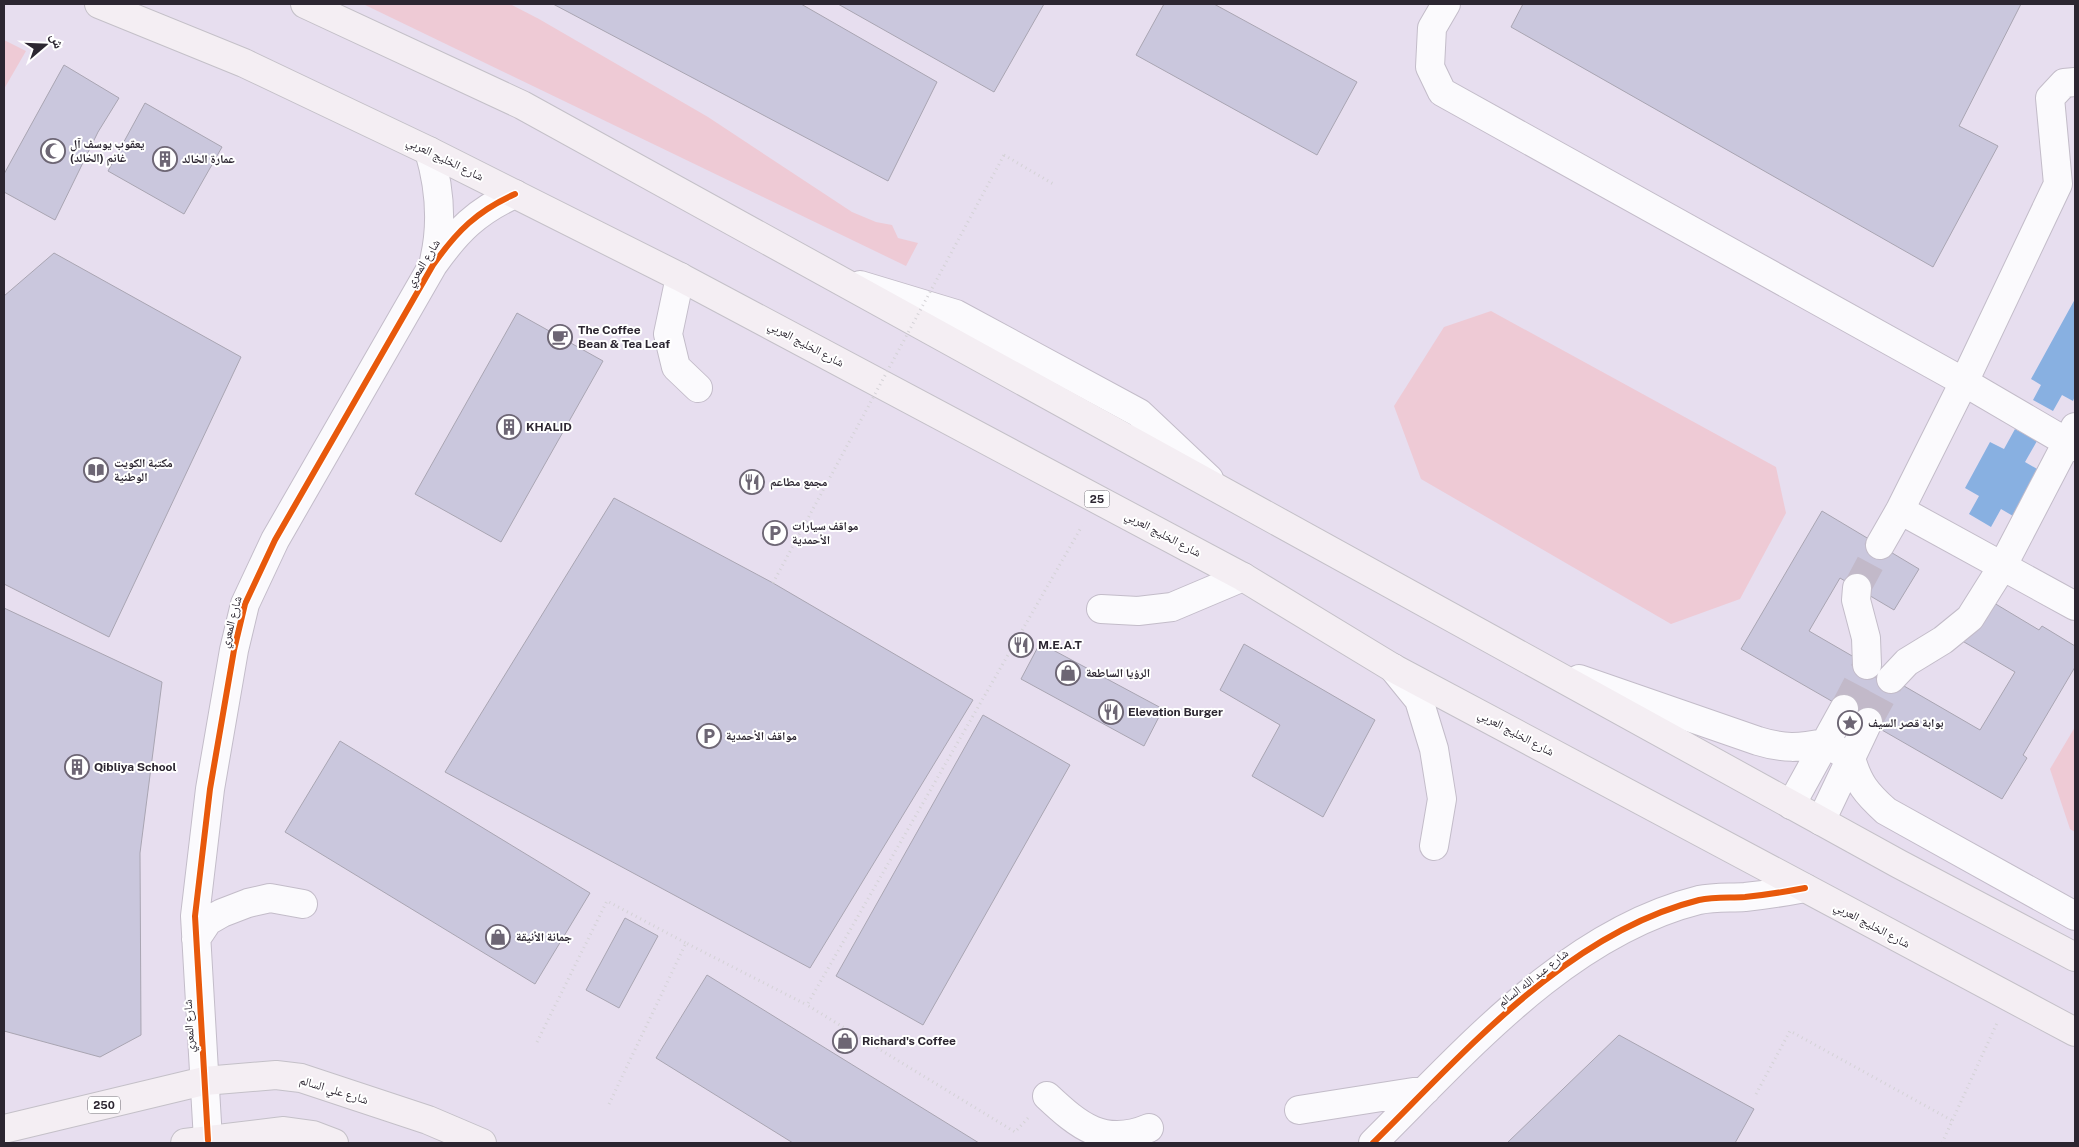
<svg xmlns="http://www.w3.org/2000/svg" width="2079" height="1147" font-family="'Public Sans','Noto Naskh Arabic',sans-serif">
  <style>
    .green { fill: #eecad5 }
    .water { fill: #88b0e1 }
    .building { fill: #cac7dd; stroke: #a9a5b2 }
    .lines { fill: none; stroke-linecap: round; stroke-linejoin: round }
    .minor-tunnel { stroke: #c2b9c9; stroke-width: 28; stroke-dasharray: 28 14; stroke-linecap: butt }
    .minor-casing { stroke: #c3bcc9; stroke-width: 30 }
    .major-casing { stroke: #c4c0c8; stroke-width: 30 }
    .path { stroke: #d4d2d6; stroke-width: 3; stroke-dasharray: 1 4; stroke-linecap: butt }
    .minor { stroke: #fbfafd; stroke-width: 28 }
    .major { stroke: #f4eef3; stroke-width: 28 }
    .path-bridge { stroke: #d4d2d6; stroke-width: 3; stroke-dasharray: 1 4; stroke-linecap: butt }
    .cycleway-casing { stroke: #fff; stroke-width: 9 }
    .cycleway { stroke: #e8590c; stroke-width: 6 }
    .labels { text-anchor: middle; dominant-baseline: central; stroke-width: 4; stroke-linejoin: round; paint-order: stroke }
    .shield { fill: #fff; stroke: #6b676f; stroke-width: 1 }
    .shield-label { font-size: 11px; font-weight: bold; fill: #2c2631 }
    .poi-label { font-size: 12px; font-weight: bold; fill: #2c2631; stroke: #fff; text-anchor: start }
    .street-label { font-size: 12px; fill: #2c2631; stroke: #fff }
  </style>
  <rect width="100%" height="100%" fill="#e7deef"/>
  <path class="green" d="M363 4H510L539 19 708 117 852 212 876 222 892 225 898 238 918 243 906 266Z
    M4 40 26 51 4 89Z
    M1491 311 1776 467 1786 513 1740 599 1671 624 1421 479 1394 406 1444 327Z
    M2075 727V832L2070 829 2050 769Z"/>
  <path class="water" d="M2075 299V396L2073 401 2062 395 2053 411 2033 400 2041 385 2031 379Z
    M2015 429 2037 441 2025 462 2039 470 2013 516 2001 509 1991 527 1969 514 1979 496 1965 488 1990 442 2004 449Z"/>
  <path class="building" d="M553 4H801L937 82 888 181Z
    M838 4H1044L994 92Z
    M1164 4H1214L1357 82 1317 155 1136 55Z
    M1523 4H2021L1959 126 1998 146 1933 267 1511 27Z
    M64 65 119 98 98 132 55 220 4 192V174Z
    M145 103 222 147 184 214 108 171Z
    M54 253 241 357 109 637 4 584V296Z
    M517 313 603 361 501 542 415 494Z
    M614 498 773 583 973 700 810 968 445 772Z
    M1822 511 1919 569 1894 610 1840 578 1809 631 1980 730 2015 672 1959 639 1984 597 2039 630 2042 626 2075 646V667L2023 755 2027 758 2002 799 1741 649Z
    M4 608 162 682 140 853 141 1035 100 1057 4 1031Z
    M1040 643 1163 709 1144 746 1021 679Z
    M1244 644 1375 720 1323 817 1252 776 1280 725 1220 690Z
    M983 715 1070 765 923 1025 836 976Z
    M340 741 590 893 535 984 285 832Z
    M625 918 658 936 619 1008 586 990Z
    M707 975 979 1143H793L656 1058Z
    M1619 1035 1754 1109 1735 1143H1507Z"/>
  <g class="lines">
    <path class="minor-tunnel" d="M1857 588 1880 545
      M1844 709 1867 665
      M1868 722 1891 679"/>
    <defs>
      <path id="minor" d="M1446 4 1432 28 1430 67 1442 92 1964 382 2075 447
        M429 151C440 188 443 223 434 261
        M680 277 668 334 676 367 698 388
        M860 285 956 314 1139 413 1209 479
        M1900 510 2075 606
        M1880 545 1900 510 1964 382 2058 184 2050 98 2064 83 2075 82
        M1857 588 1856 600 1866 638 1867 665
        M1101 609 1138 611 1172 607 1243 577
        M1393 668 1419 700 1434 749 1442 799 1434 846
        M1579 679 1758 741C1784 749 1799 748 1825 743L1851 758 1821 821
        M1891 679 1907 662 1943 640 1970 618 2002 567 2075 427
        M1868 722 1851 758C1858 783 1866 793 1886 811L2075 916
        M1791 805 1844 709
        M196 939 208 921 222 913 248 903 270 898 303 904
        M1047 1096C1079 1126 1104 1147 1149 1128
        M1299 1110 1426 1090
        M208 1140 195 916 210 789 234 650 245 604 275 540 433 265C457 231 477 211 515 194
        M1373 1143C1466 1051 1567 933 1699 900 1714 897 1730 898 1745 897 1765 895 1784 892 1805 888"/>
      <path id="major" d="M99 4 244 63 429 151 680 277 1243 577 1393 668 2075 1032
        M305 4 522 105 1899 864 2075 957
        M4 1129 204 1081 276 1075 301 1078 428 1120 482 1143
        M185 1143 284 1131 313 1135 334 1143"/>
    </defs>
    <use href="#minor" class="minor-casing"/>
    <use href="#major" class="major-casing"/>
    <path class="path" d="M1004 155 1055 185
      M537 1042 607 901 686 943
      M1756 1094 1790 1031 1953 1121
      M609 1104 686 943 807 1005
      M1028 1118 1015 1132 807 1005 1082 526
      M1942 1143 1997 1023"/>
    <use href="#minor" class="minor"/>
    <use href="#major" class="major"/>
    <path class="path-bridge" d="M773 583 1004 155"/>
    <defs>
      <path id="cycleway" d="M208 1140 195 916 210 789 234 650 245 604 275 540 433 265C457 231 477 211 515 194
        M1373 1143C1466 1051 1567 933 1699 900 1714 897 1730 898 1745 897 1765 895 1784 892 1805 888"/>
    </defs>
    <use href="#cycleway" class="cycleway-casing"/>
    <use href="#cycleway" class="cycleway"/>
  </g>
  <defs>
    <symbol id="mosque-ring" viewBox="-11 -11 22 22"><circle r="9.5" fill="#fff" stroke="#6d6674" stroke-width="1.5"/><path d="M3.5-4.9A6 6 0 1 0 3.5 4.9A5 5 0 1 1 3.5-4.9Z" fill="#6d6674"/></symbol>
    <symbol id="building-ring" viewBox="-11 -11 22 22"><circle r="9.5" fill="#fff" stroke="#6d6674" stroke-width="1.5"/><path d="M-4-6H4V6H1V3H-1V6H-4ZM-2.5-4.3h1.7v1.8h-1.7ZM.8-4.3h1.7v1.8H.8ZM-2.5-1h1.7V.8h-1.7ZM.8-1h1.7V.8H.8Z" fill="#6d6674"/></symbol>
    <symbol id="cafe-ring" viewBox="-11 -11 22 22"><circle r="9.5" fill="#fff" stroke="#6d6674" stroke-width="1.5"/><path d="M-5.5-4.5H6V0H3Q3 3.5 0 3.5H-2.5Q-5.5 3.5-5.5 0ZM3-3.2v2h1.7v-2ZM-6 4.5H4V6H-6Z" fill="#6d6674"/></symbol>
    <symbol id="library-ring" viewBox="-11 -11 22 22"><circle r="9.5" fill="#fff" stroke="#6d6674" stroke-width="1.5"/><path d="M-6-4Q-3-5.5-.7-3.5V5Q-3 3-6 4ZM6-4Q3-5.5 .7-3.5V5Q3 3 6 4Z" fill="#6d6674"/></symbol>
    <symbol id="restaurant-ring" viewBox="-11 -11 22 22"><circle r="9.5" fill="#fff" stroke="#6d6674" stroke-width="1.5"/><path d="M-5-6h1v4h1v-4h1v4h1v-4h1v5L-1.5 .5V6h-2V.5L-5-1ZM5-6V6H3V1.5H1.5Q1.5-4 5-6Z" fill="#6d6674"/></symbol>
    <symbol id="parking-ring" viewBox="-11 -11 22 22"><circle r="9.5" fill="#fff" stroke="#6d6674" stroke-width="1.5"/><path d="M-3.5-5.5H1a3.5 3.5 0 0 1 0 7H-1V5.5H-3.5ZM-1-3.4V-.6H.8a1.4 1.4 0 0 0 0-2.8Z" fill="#6d6674"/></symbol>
    <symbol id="shop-ring" viewBox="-11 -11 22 22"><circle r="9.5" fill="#fff" stroke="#6d6674" stroke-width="1.5"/><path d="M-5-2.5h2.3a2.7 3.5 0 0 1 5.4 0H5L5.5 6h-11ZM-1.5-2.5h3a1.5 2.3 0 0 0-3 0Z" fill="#6d6674"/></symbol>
    <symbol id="sight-ring" viewBox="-11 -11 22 22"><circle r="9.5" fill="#fff" stroke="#6d6674" stroke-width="1.5"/><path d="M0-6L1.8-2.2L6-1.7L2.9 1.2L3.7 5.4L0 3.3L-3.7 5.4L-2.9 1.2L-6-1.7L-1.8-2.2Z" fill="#6d6674"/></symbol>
  </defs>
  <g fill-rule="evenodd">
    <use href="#mosque-ring" x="39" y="137" width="28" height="28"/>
    <use href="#building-ring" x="151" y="145" width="28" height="28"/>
    <use href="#cafe-ring" x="546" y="323" width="28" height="28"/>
    <use href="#building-ring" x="495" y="413" width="28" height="28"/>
    <use href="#library-ring" x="82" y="456" width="28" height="28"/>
    <use href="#restaurant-ring" x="738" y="468" width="28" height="28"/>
    <use href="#parking-ring" x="761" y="519" width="28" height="28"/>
    <use href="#restaurant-ring" x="1007" y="631" width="28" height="28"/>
    <use href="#shop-ring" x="1054" y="659" width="28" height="28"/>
    <use href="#restaurant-ring" x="1097" y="698" width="28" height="28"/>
    <use href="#sight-ring" x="1836" y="709" width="28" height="28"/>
    <use href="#parking-ring" x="695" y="722" width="28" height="28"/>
    <use href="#building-ring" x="63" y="753" width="28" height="28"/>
    <use href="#shop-ring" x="484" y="923" width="28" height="28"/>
    <use href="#shop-ring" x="831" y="1027" width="28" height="28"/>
  </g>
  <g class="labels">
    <g class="shield">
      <rect x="1084.5" y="490.5" width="25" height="17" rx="4"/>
      <rect x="88" y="1096.5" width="32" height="17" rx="4"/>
    </g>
    <g class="shield-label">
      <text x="1097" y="499">25</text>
      <text x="104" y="1105">250</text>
    </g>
    <g class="poi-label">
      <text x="70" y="144">يعقوب يوسف آل<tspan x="70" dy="14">غانم (الخالد)</tspan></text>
      <text x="182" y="159">عمارة الخالد</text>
      <text x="578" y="330">The Coffee<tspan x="578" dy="14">Bean &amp; Tea Leaf</tspan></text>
      <text x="526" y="427">KHALID</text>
      <text x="114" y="463">مكتبة الكويت<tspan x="114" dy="14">الوطنية</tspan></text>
      <text x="770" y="482">مجمع مطاعم</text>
      <text x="792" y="526">مواقف سيارات<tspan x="792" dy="14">الأحمدية</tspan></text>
      <text x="1038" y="645">M.E.A.T</text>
      <text x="1086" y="673">الرؤيا الساطعة</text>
      <text x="1128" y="712">Elevation Burger</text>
      <text x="1868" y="723">بوابة قصر السيف</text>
      <text x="726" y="736">مواقف الأحمدية</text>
      <text x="94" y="767">Qibliya School</text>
      <text x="516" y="937">جمانة الأنيقة</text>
      <text x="862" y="1041">Richard's Coffee</text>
    </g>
    <g class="street-label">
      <text transform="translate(445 159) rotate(26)">شارع الخليج العربي</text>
      <text transform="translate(423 263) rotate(-58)">شارع المعري</text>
      <text transform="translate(806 344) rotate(28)">شارع الخليج العربي</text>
      <text transform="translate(1163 534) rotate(28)">شارع الخليج العربي</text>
      <text transform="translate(231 622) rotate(-75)">شارع المعري</text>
      <text transform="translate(1516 733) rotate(28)">شارع الخليج العربي</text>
      <text transform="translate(1872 925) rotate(28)">شارع الخليج العربي</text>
      <text transform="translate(1533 978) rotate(-38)">شارع عبد الله السالم</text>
      <text transform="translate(189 1026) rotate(-93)">شارع المعري</text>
      <text transform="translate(334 1090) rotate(17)">شارع علي السالم</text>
    </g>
  </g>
  <rect width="2079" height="1147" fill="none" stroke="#2c2631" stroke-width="10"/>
  <g transform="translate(45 45) rotate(71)" stroke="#ffffff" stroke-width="4" paint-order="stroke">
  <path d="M0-4L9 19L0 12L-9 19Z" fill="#2c2631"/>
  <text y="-8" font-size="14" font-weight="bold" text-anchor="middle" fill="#2c2631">ش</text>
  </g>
</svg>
